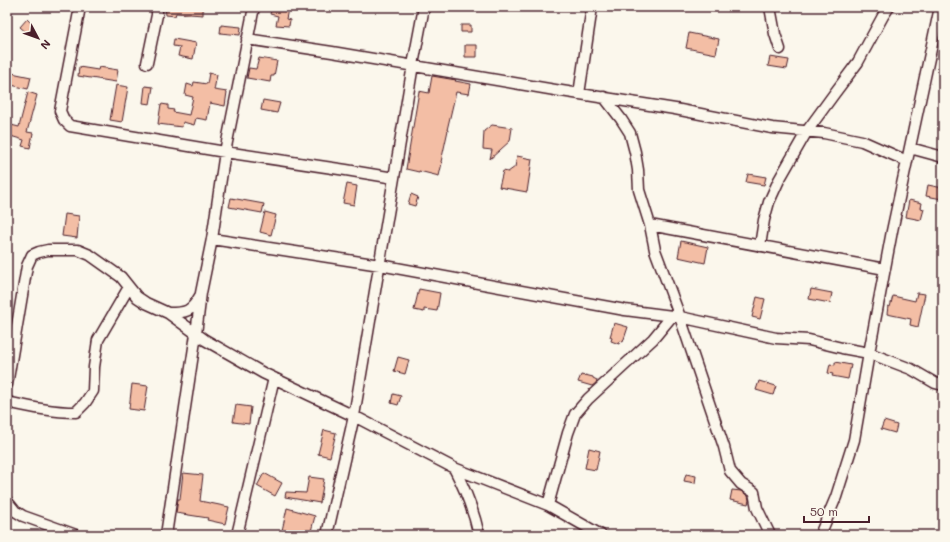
<svg xmlns="http://www.w3.org/2000/svg" width="950" height="542" font-family="Mali,sans-serif">
  <style>
    .building { fill: #f3bea5; stroke: #4a1f2b }
    .lines { fill: none; stroke-linecap: round; stroke-linejoin: round }
    .minor-casing { stroke: #4a1f2b; stroke-width: 13 }
    .minor { stroke: #fbf7ec; stroke-width: 10 }
  </style>
  <rect width="100%" height="100%" fill="#fbf7ec"/>
  <filter id="ink" filterUnits="userSpaceOnUse"><feTurbulence type="fractalNoise" baseFrequency=".025" numOctaves="2"/><feDisplacementMap in="SourceGraphic" scale="8" xChannelSelector="R" yChannelSelector="G"/><feConvolveMatrix kernelMatrix="1 2 1 2 8 2 1 2 1" color-interpolation-filters="sRGB"/></filter>
  <g filter="url(#ink)">
    <path class="building" d="M165 7H203V15L176 13 175 16 166 15Z
      M272 7H280L288 9 286 19 290 20 289 26 276 25 278 16 270 14Z
      M27 19 34 26 27 33 20 27Z
      M221 25 241 27 240 35 220 33Z
      M461 25H471V32H461Z
      M689 33 719 39 716 54 686 48Z
      M174 39 196 43 193 59 178 56 180 47 173 46Z
      M465 45H477V57H465Z
      M770 57 789 60 787 69 768 66Z
      M259 58 277 61 274 76H271L270 82 247 78 249 68 256 69Z
      M79 67 98 70 99 67 118 70 116 82 78 76Z
      M7 72 31 77 28 89 7 84Z
      M209 73 217 75 214 90 227 92 225 106 210 103 207 120 196 118 194 125 183 122 182 127 158 124 161 104 168 105V109L174 110 173 112 189 115 193 97 185 95 187 84 193 86 194 82 207 84Z
      M432 76 456 80 455 81 471 84 469 94 456 92 447 130H448L441 162 442 163 439 176 419 171V172L406 169 419 91 429 93Z
      M116 85 128 87 122 122 110 120Z
      M145 86 153 87 150 104 143 103Z
      M28 92 37 95 27 132 33 133 30 148 22 146 24 140 7 135V124L19 127Z
      M263 100 280 103 277 113 261 110Z
      M492 125 512 128 510 141 490 159 492 150 483 149 484 131Z
      M517 156 532 159 527 192 499 187 503 171 508 172 515 167Z
      M748 174 766 177 764 185 746 182Z
      M347 184 357 186 354 205 343 203Z
      M928 185 943 188 942 199 926 196Z
      M411 194 418 197 415 206 408 204Z
      M231 198 264 204 262 213 229 207Z
      M909 200 922 203 921 208 924 209 921 220 906 217Z
      M265 212 276 215 271 235 260 232Z
      M65 214 79 216 77 238 62 236Z
      M681 241 708 247 705 263 678 257Z
      M419 289 440 293 437 311 424 309V312L414 310Z
      M811 289 832 293 830 303 809 299Z
      M917 293 925 294 918 327 910 325 911 319 887 314 888 306 890 307 893 296 915 301Z
      M757 297 765 299 760 319 752 317Z
      M614 323 628 327 623 342 620 341 619 344 611 341 612 338 610 337Z
      M398 357 409 360 405 374 394 371Z
      M835 362 851 365 848 379 832 376 833 374 828 373 830 364 835 365Z
      M581 375 585 376V375L593 377V378L597 380 596 383 592 386 578 382Z
      M759 381 776 386 773 395 756 390Z
      M132 384 148 386 144 411 129 409Z
      M393 394 401 396 398 405 391 403Z
      M236 405 251 407 249 424 233 422Z
      M884 421 897 425 895 433 881 429Z
      M324 430 336 433 330 457 318 454Z
      M589 448 600 451 596 470 585 468Z
      M183 473 203 475 200 501 229 507 225 524 207 520 208 518 176 513 178 499H180Z
      M264 473 282 483 275 496 257 486Z
      M686 474 696 476 695 483 684 481Z
      M309 477 324 479 320 503 285 497 286 492 306 493Z
      M732 490 741 491 748 496 749 500 748 504 730 500Z
      M287 508 315 516 310 535H281Z"/>
    <g class="lines">
      <defs>
        <path id="minor" d="M80 7 60 111 64 120 70 126 225 152 346 170 394 178
          M770 7 775 34 780 49
          M247 39 332 52 555 90 675 109 772 128 824 133 862 141 907 161
          M147 63 157 15V7
          M579 94 592 7
          M604 97 621 119 630 133 635 152 638 170 639 190 650 225 655 250 680 317 724 447 730 471 741 484 754 492 757 508 770 535
          M910 148 943 157
          M650 225 885 269
          M212 239 380 265 625 310 680 317 776 338 809 340 842 348 869 353 911 369 935 383 943 385
          M760 246 764 220 769 202 779 180 807 131 834 94 858 62 883 16 889 7
          M168 313C186 313 191 312 200 296
          M7 385 27 266 32 255 39 252 48 250H78L90 255 121 277 137 297 146 303 168 313 205 340 263 373 354 416 454 468 548 505 601 535
          M7 402C30 407 52 412 76 412L85 403 93 391 94 367 98 340 129 287
          M454 468C465 489 474 512 479 535
          M7 501 15 511 23 516 76 535
          M548 505 568 433 575 414 588 399 653 339 672 316
          M166 535 196 334 201 293 212 239 225 152 254 7
          M237 535 274 378
          M327 535 354 416 413 65 424 7
          M820 535 836 497 854 440 869 353 892 231 940 7"/>
      </defs>
      <use href="#minor" class="minor-casing"/>
      <use href="#minor" class="minor"/>
    </g>
  </g>
  <rect width="950" height="542" fill="none" stroke="#fbf7ec" stroke-width="24"/>
  <rect x="12" y="12" width="926" height="518" fill="none" stroke="#4a1f2b" stroke-width="1.5" filter="url(#ink)"/>
  <g transform="translate(38 38) rotate(131)" stroke="#fbf7ec" stroke-width="3" paint-order="stroke">
  <path d="M0-3L7 15L0 10L-7 15Z" fill="#4a1f2b"/>
  <text y="-6" font-size="11" font-weight="bold" text-anchor="middle" fill="#4a1f2b">N</text>
  </g>
  <path d="M804 516v6h65v-6" fill="none" stroke="#4a1f2b" stroke-width="2"/>
  <text x="810" y="516" font-size="12" fill="#4a1f2b" stroke="#fbf7ec" stroke-width="3" paint-order="stroke">50 m</text>
</svg>
